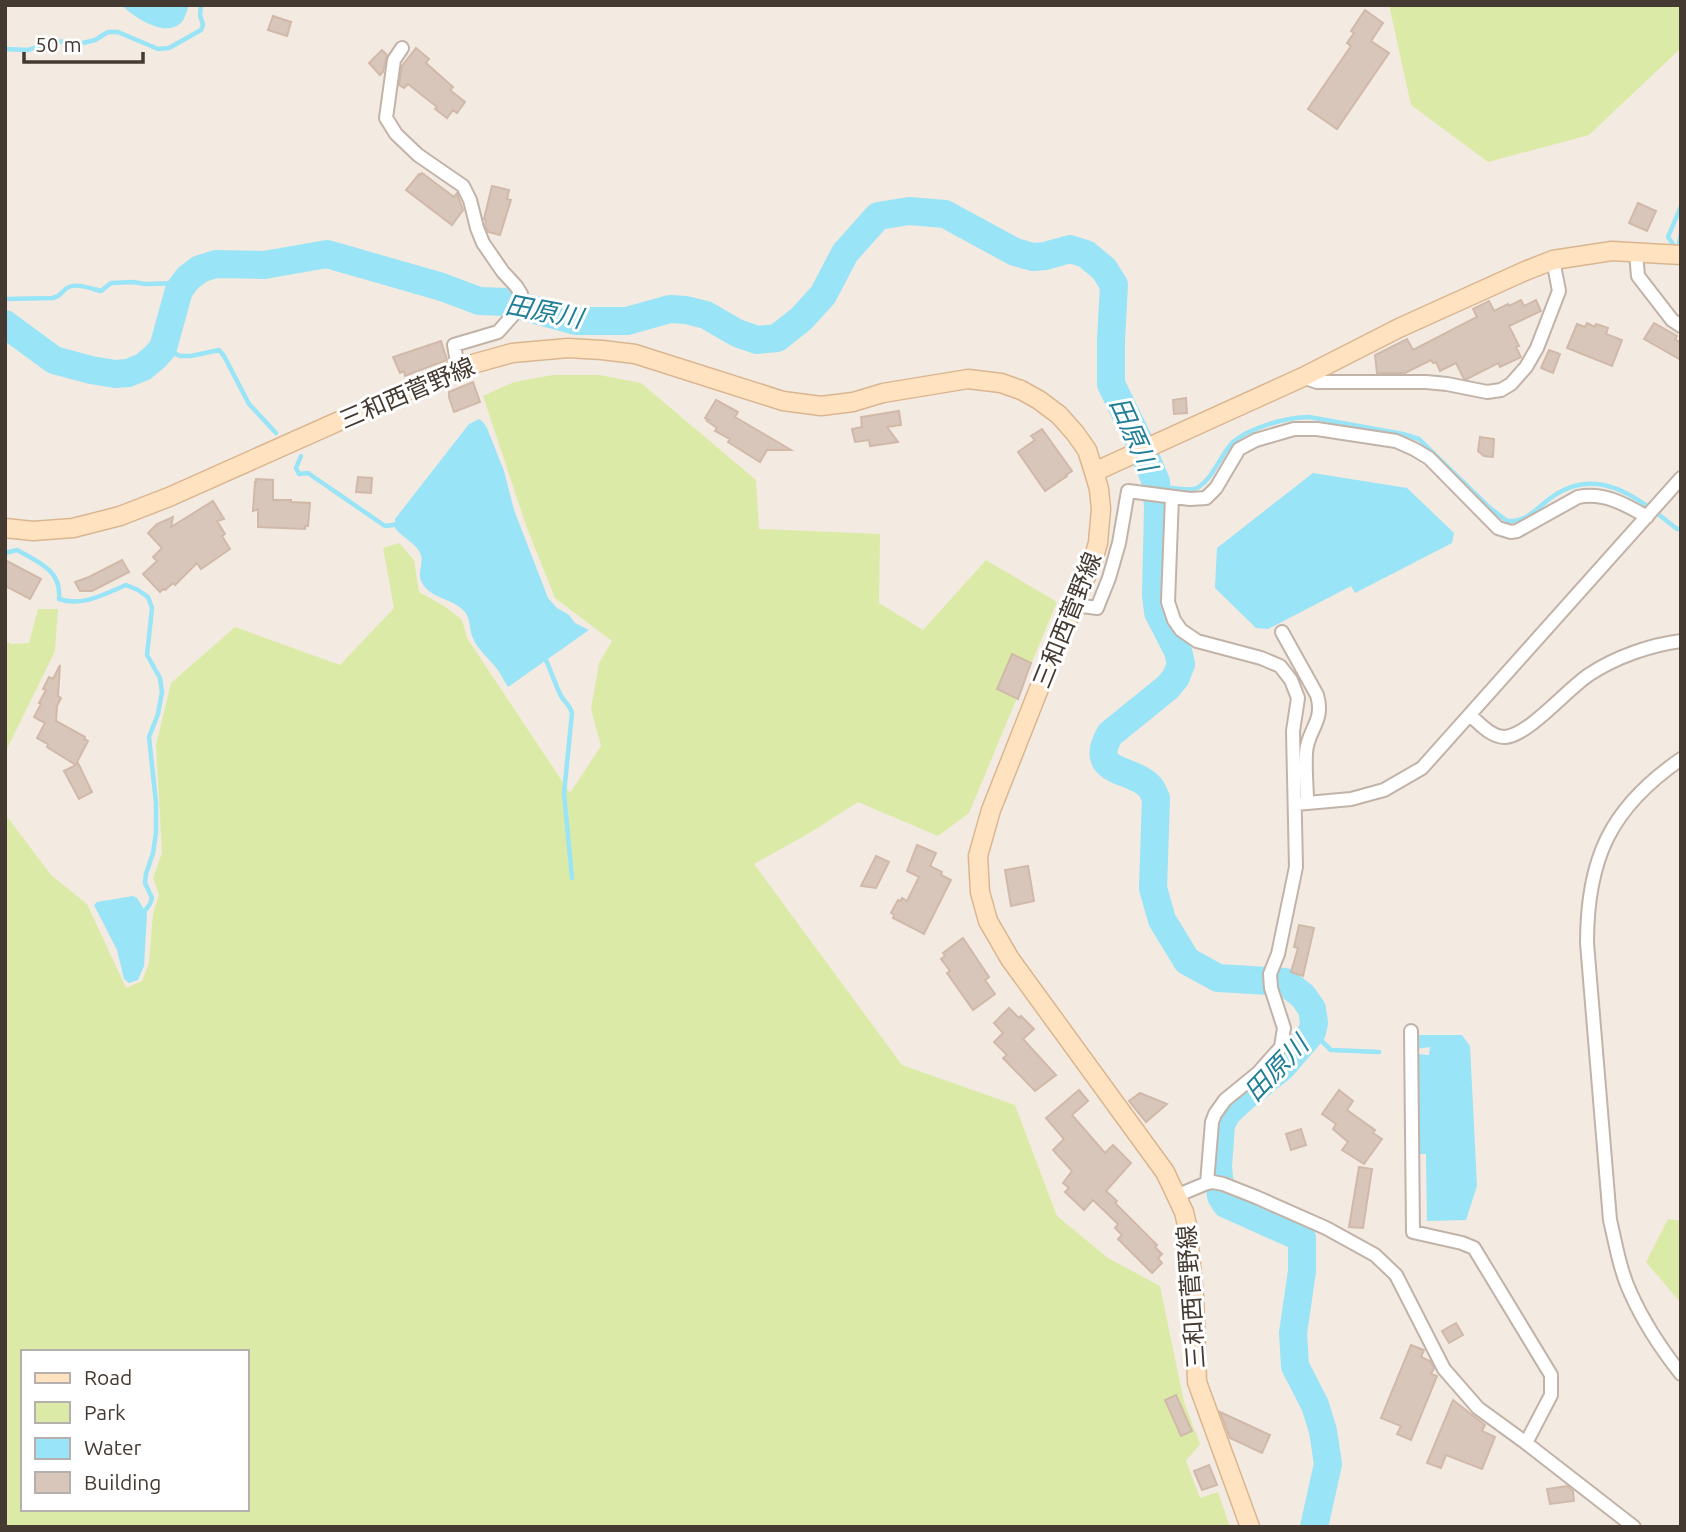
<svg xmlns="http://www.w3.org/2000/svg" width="1686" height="1532" font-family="Ubuntu,'Noto Sans JP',sans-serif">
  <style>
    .green { fill: #dbeba7; fill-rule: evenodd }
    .water { fill: #99e4f6 }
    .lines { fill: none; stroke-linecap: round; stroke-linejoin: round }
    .stream { stroke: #99e4f6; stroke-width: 4.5 }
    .river { stroke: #99e4f6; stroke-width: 28 }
    .building { fill: #d8c6ba; stroke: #d1b9aa; stroke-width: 2 }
    .street-casing { stroke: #c2b3a8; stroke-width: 16 }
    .secondary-casing { stroke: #dab690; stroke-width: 21 }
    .street { stroke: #fff; stroke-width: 12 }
    .secondary { stroke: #ffe2c0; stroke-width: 18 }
    .labels { text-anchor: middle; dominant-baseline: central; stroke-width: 6; stroke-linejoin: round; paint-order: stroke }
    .street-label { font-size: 24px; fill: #453a32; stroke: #fff }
    .water-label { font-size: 26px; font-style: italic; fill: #207f97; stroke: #fff }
  </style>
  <rect width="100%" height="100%" fill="#f3eae2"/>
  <path class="green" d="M1389 5H1681V48L1589 135 1488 162 1411 105Z
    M553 375H599L641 383 756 480 759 529 880 534 879 603 923 630 986 560 1057 602 969 813 938 836 858 802 813 831 754 864 902 1065 1015 1105 1057 1216 1108 1258 1160 1286 1184 1402 1200 1444 1186 1461 1200 1498 1218 1492 1230 1527H5V814L51 875 87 904 126 988 142 981 149 963 153 914 159 895 153 878 162 853 156 745 171 683 235 627 340 665 394 608 383 548 399 543 414 560 419 592 444 606 462 620 467 638 570 793 601 746 591 709 599 663 612 641 555 598 527 528 483 396 514 382ZM23 1352H247V1509H23Z
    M38 609H58L55 651 5 753V641L12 644 29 643Z
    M1668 1219 1681 1221V1303L1646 1262Z"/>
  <path class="water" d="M122 5H189C186 12 185 21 178 25 163 36 133 17 122 5Z
    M479 419 483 422 487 428 504 471 514 510 548 598 557 608 569 615 575 623 589 630 508 687C503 679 499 670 493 664 486 656 477 648 473 638 469 630 471 620 465 612 454 599 434 599 424 586 415 575 424 566 421 555 417 543 402 538 395 528V519L469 424Z
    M1313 473 1407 488 1454 533 1452 543 1355 593 1351 586 1268 629 1256 628 1215 588 1217 548Z
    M133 896 137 898 147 914 144 966 138 980 129 983 124 979 117 950 94 905 97 902Z
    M1416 1035H1462L1470 1046 1477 1186 1466 1220 1427 1221 1426 1154H1418L1416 1054 1429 1055 1430 1047 1416 1049Z"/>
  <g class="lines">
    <path class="stream" d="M5 49 28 50 52 41 83 43 95 40 108 32H118L158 49 169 48 201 30 203 25 200 15 201 5
      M1681 206 1668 237 1675 247 1678 248 1681 234
      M5 299 53 298C61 296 61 292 67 288 76 282 92 289 101 291L111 283 133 282 145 284 184 283
      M163 348 180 356H191L219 350 224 356 249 404 276 433
      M301 456 296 468 299 474 308 473 385 526 400 524
      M1156 486C1164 487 1188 491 1194 489 1210 485 1221 454 1232 443 1248 428 1287 417 1309 417L1403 434 1419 439 1490 508 1507 521C1526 522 1534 511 1548 500 1596 462 1638 498 1677 529H1681
      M5 553 17 550C39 562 62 571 59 599 83 607 104 594 126 585L138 590 148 597 152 608 147 655 160 678 162 692 158 714 149 737 156 803V833L153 853 146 874 145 883 152 898 150 904 142 915
      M544 656C550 668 554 681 560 694 563 701 570 705 572 713L564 793 572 878
      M1312 1032 1331 1050 1379 1052"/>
    <path class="river" d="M5 324 54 360 91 370 115 374 128 373 143 367 155 357 163 348 179 290 188 278 200 269 216 264 264 265 327 254 442 287 479 301 506 302 576 321H627L670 309 686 310 706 315 737 333 757 340 777 338 801 319 823 295 845 253 878 216 909 211 945 214 1015 252 1033 257 1045 256 1070 249 1086 254 1104 269 1114 285 1111 340V384L1138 439 1156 482 1158 508 1156 595 1158 612 1178 651 1181 664 1176 677 1168 687 1110 734C1086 775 1134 767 1151 788 1153 791 1154 795 1156 798L1153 888 1162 920 1187 961 1218 978 1285 982 1303 996 1312 1009 1314 1023 1312 1032 1282 1067 1244 1097 1227 1113 1221 1124 1218 1167 1221 1196 1226 1204 1302 1238V1271L1293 1333 1295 1366 1315 1405 1323 1431 1328 1464 1314 1527"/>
  </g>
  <path class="building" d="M1365 10 1383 23 1371 41 1389 53 1337 129 1308 109 1351 46 1347 43 1354 33 1351 31Z
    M273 16 291 22 287 36 268 30Z
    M416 48 429 59 426 63 453 87 450 90 465 102 457 113 453 110 447 118 435 109 437 107 408 84 404 88 399 85 402 66Z
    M382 50 387 55 383 72 380 75 369 63Z
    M422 173 454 197 457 193 463 210 452 225 406 190 419 174 420 175Z
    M492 186 509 190 507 199 511 200 500 235 488 232 485 224 486 221 484 219Z
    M1638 203 1656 211 1647 231 1629 223Z
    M1521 300 1524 306 1536 300 1541 311 1509 326 1519 346 1516 347 1521 357 1500 367 1498 363 1467 379H1464L1456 363 1440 371 1436 362 1433 363 1431 360 1405 373H1377L1375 355 1407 339 1413 350 1477 317 1473 309 1489 301 1494 311 1508 304 1509 306Z
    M1587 323 1595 327 1596 324 1608 328 1606 334 1622 340 1612 366 1567 348 1577 324 1585 327Z
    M1654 323 1677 336 1675 340 1681 342V360L1644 339Z
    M441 341 447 360 405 376 404 371 400 373 393 357Z
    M1549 350 1560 354 1553 373 1541 368Z
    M473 382 480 402 454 412 449 397V392Z
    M1186 398 1187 413 1174 414 1173 400Z
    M716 400 738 412 735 417 791 450H767L760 462 728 442 730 439 715 431 717 428 707 421 709 420 705 418Z
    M899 411 901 425 887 427 898 442 870 446 869 440 855 442 852 429 862 427 861 417Z
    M1042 429 1072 471 1066 475 1067 476 1045 491 1018 452 1035 440 1031 436Z
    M1480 437 1494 439 1493 457 1484 456 1478 451Z
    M358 477 372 478 371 493 356 492Z
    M256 479 273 480V500H291V502L310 503 308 526H305V529L258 527V509L253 511 255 482H256Z
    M213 501 224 519 217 521 225 534 222 536 230 549 201 569 197 563 175 585 173 583 165 590 163 589 160 592 143 574 157 561 153 557 162 548 148 533 157 524 173 517 171 527Z
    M5 560 41 579 30 599 5 586Z
    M122 560 129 572 92 591H80L75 582 89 577Z
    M1012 654 1031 663 1018 699 997 689Z
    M60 665 58 696 61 698 57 706 56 721 85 737 84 739 88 741 76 764 78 763 92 792 79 799 64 771 76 765 47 747 48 744 37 738 45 723 34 717 41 704 39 703 46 690 43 689 49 677 53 679Z
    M917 845 936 853 930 866 942 872 941 875 951 880 924 934 893 918 894 915 891 913 898 900 901 901 902 898 907 901 919 877 907 871Z
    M876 856 889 862 876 888 861 886Z
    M1028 866 1034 901 1011 906 1005 870Z
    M1299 925 1314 928 1303 976 1291 972 1298 948 1294 947Z
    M963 938 989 977 985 980 995 994 973 1010 947 973 950 971 941 959 945 956 943 953Z
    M1009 1008 1019 1018 1021 1016 1034 1029 1023 1039 1056 1075 1035 1091 1003 1058 1007 1055 994 1042 1003 1033 994 1023Z
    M1079 1090 1088 1101 1072 1115 1105 1153 1113 1145 1131 1163 1106 1191 1117 1201 1115 1203 1157 1245 1155 1247 1162 1254 1158 1258 1162 1263 1152 1273 1118 1239 1122 1235 1115 1228 1118 1224 1093 1200 1084 1210 1065 1192 1069 1188 1063 1183 1072 1171 1053 1150 1064 1139 1046 1118Z
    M1339 1090 1353 1101 1347 1110 1375 1130 1373 1133 1382 1139 1364 1164 1342 1150 1348 1142 1333 1129 1336 1124 1322 1114Z
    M1140 1093 1167 1104 1146 1122 1129 1101Z
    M1301 1129 1306 1145 1291 1150 1286 1134Z
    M1359 1167 1372 1169 1363 1228 1349 1227Z
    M1456 1323 1463 1335 1449 1343 1442 1331Z
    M1411 1345 1424 1350 1421 1357 1430 1361 1434 1368 1431 1374 1437 1376 1411 1440 1397 1434 1401 1426 1381 1418Z
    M1176 1395 1192 1431 1181 1436 1165 1400Z
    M1453 1400 1485 1425 1482 1431 1495 1437 1482 1469 1446 1455 1441 1468 1427 1463Z
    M1220 1412 1270 1435 1262 1453 1230 1438Z
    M1209 1465 1217 1485 1202 1490 1194 1471Z
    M1567 1486 1573 1491 1574 1501 1550 1504 1547 1489Z"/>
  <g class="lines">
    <defs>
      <path id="street" d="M402 48 394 60 386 118 396 134 418 155 463 186 470 200 477 228 483 243 503 272 516 286 521 294 514 314 498 332 454 345 458 368
        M1636 253 1638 276 1672 320 1681 326
        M1303 377 1317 382H1426L1447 384 1487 392 1501 390 1511 384 1526 367 1537 348 1559 291 1553 260
        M1172 497 1168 602 1174 620 1181 630 1197 641 1261 658 1280 666 1291 680 1298 698 1293 731 1296 867 1278 954 1270 974 1271 988 1284 1028 1281 1047 1258 1073 1225 1100 1215 1114 1212 1122 1207 1183
        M1075 605 1097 608 1109 578 1119 543 1128 491 1190 499 1206 498 1216 488 1239 449 1256 440 1294 429H1317L1396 441 1414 449 1429 458 1498 528 1511 532 1517 531 1578 497C1604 492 1625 504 1647 517
        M1282 632 1317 695C1325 722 1307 730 1306 753 1305 770 1307 787 1307 803
        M1470 715C1480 724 1491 737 1505 737 1528 736 1568 688 1590 674 1616 657 1650 645 1681 641
        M1681 759C1610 808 1587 859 1587 943L1610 1220C1616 1245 1620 1271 1631 1294 1644 1323 1662 1350 1681 1374
        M1296 804 1351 799 1384 790 1422 768 1681 478
        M1411 1031 1413 1232 1462 1243 1474 1248 1551 1375V1395L1526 1443
        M1176 1196 1207 1183 1213 1182 1223 1184 1256 1197 1326 1228 1375 1255 1396 1275 1444 1369 1478 1408 1526 1443 1634 1527"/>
      <path id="secondary" d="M1094 472 1303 377 1399 328 1525 271 1553 260 1612 251 1681 255
        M5 528 33 531 73 528 120 516 169 497 458 368 512 353 568 348 602 350 635 354 783 401 821 406 853 402 883 393 968 379 1001 383 1021 390 1039 400 1059 415 1075 433 1087 450 1094 472 1099 489 1101 509 1098 543 1093 560 1046 671 991 810 978 856 980 892 988 921 1010 959 1165 1172 1184 1212 1187 1225 1194 1296 1197 1382 1250 1527"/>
    </defs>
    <use href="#street" class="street-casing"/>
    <use href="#secondary" class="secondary-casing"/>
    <use href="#street" class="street"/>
    <use href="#secondary" class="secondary"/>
  </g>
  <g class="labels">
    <g class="street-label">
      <text transform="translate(407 393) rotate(-23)">三和西菅野線</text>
      <text transform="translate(1067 620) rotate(-68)">三和西菅野線</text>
      <text transform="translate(1191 1297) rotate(-94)">三和西菅野線</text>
    </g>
    <g class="water-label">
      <text transform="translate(544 311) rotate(11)">田原川</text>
      <text transform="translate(1134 434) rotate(66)">田原川</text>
      <text transform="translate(1276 1068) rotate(-46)">田原川</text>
    </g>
  </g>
  <rect width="1686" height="1532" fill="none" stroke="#453a32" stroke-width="14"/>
  <rect x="21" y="1350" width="228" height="161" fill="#ffffff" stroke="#b5b0ad" stroke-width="2"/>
  <rect x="35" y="1373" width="35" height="10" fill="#ffe2c0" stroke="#b5b0ad" stroke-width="2"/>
  <text x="84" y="1385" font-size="21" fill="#453a32">Road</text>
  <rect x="35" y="1402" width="35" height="21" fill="#dbeba7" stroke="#b5b0ad" stroke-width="2"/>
  <text x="84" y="1420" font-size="21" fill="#453a32">Park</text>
  <rect x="35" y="1438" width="35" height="21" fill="#99e4f6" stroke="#b5b0ad" stroke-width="2"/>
  <text x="84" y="1455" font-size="21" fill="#453a32">Water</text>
  <rect x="35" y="1472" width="35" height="21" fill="#d8c6ba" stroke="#b5b0ad" stroke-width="2"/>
  <text x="84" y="1490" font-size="21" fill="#453a32">Building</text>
  <path d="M24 52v10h119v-10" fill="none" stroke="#453a32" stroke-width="3.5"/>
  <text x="35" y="52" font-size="21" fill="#453a32" stroke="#ffffff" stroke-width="5" paint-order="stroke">50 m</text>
</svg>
